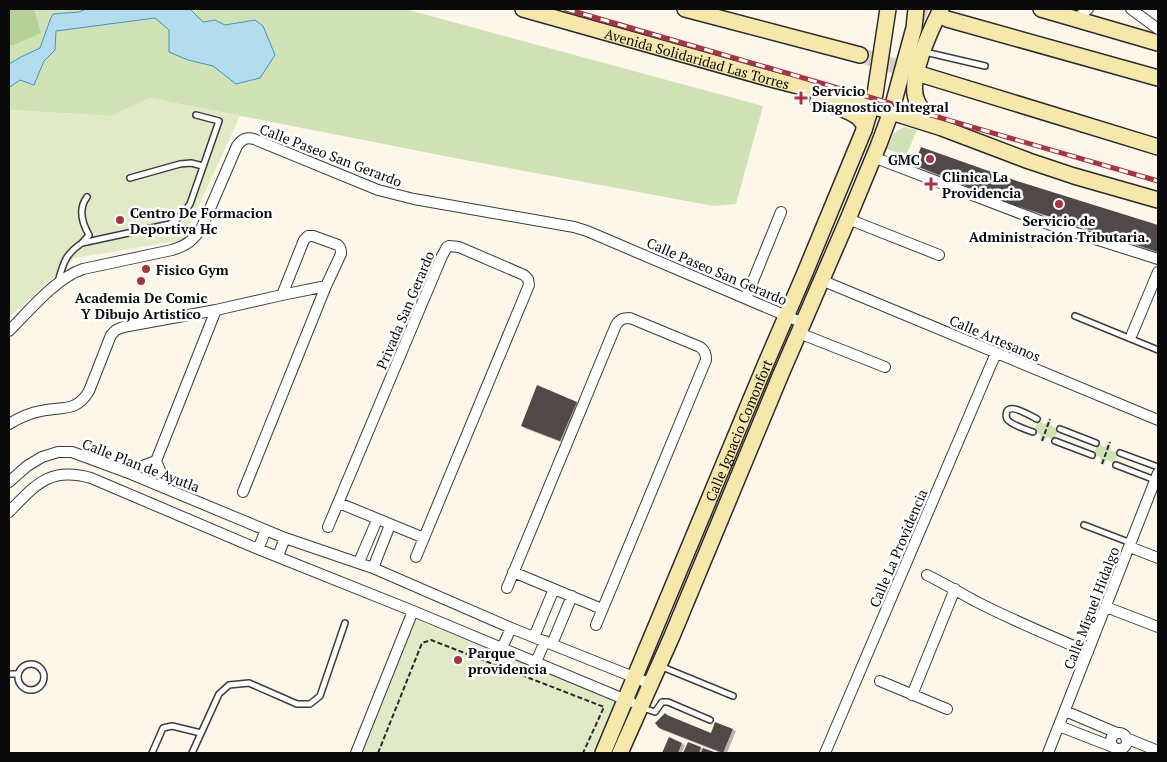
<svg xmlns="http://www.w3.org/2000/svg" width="1167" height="762" font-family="'PT Serif',serif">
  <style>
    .green { fill: #d1e2b7 }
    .forest { fill: #b6d198 }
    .pitch { fill: #e1eac7 }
    .water { fill: #b3ddee; stroke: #4296bc }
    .building { fill: #514a47; filter: url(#shadow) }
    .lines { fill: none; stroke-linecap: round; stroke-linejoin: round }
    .secondary-tunnel { stroke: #d8d3c7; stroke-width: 15; stroke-dasharray: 15 8; stroke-linecap: butt }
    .service-casing { stroke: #3c3c3c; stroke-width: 8 }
    .minor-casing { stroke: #3c3c3c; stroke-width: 12 }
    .secondary-casing { stroke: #2b2b2b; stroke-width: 18 }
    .path { stroke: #2b2b2b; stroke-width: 2; stroke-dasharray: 5 2.5; stroke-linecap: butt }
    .service { stroke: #fff; stroke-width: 5 }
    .minor { stroke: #fff; stroke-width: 10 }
    .secondary { stroke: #f6e7aa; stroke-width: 15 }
    .rail-casing { stroke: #a83242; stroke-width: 5 }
    .rail { stroke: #fff; stroke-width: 3; stroke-dasharray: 9; stroke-linecap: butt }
    .path-bridge { stroke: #2b2b2b; stroke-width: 2; stroke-dasharray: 5 2.5; stroke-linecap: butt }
    .poi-dot { fill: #a83242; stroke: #fff; stroke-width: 2 }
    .labels { text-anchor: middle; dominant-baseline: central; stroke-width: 5; stroke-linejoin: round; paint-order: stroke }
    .street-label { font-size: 14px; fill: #090909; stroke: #fff }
    .poi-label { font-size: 14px; font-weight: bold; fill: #090909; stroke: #fff; text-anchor: start }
  </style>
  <defs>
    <filter id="shadow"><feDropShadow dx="3" dy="2" stdDeviation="0" flood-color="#0004"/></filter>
  </defs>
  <rect width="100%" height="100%" fill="#fcf7e8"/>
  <path class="green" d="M9 9H405L763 106 736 204 714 206 465 160 149 98 112 116 9 110Z
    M904 127 917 130 906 156 887 149 894 133Z
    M1039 417C1039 421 1041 423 1045 424L1047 423 1049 418 1051 419 1050 425 1055 428 1060 425 1052 445V439L1048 437 1045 439 1044 441 1040 440 1041 437 1040 434 1036 433 1032 436Z
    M1099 440C1099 445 1102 448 1107 446L1108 441 1111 442 1110 448 1111 450 1115 452 1120 448 1112 468V462L1107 460 1105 462 1104 465 1100 463 1101 460 1100 457 1096 456 1092 459Z"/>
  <path class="forest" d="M9 9H34L41 33 14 45H9Z"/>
  <path class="pitch" d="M149 98 240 116 183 240 75 258 9 317V110L112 116Z
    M416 620 616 699 594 753H362Z"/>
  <path class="water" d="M86 9H190L203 22 215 20 225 25 255 20 263 26 275 55 260 78 236 84 213 66 188 60 169 52V30L155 18 56 31 55 50 44 61 34 85 20 80 10 87 9 86V64L21 57 40 48 50 20 53 14 79 12Z"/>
  <path class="building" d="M921 147 1017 181 1158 225V252L1011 204 914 165Z
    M537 385 577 402 560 441 521 426Z
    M665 713 667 715 711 733 715 722 733 729 723 753 659 728 655 723Z
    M669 737 682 743 678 753H662Z
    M688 742 701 747 699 753H683Z
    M703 748 717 753H701Z"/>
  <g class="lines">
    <path class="secondary-tunnel" d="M913 9 947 19
      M860 55 914 72"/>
    <defs>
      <path id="service" d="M925 52 985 66
        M130 178 180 164 191 163 203 166
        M82 243 89 235C82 223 78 209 87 197
        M58 282C63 264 65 254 82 243L170 224C179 219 184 213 190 204L219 121 196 115
        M1075 316 1158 350
        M1060 429 1096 443
        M1033 432C1027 430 1010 424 1007 419 1006 417 1006 414 1007 411 1012 404 1031 416 1037 419
        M1055 441 1092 455
        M1120 453 1158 467
        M1116 465 1155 480
        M1084 525 1131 543
        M18 677a13 13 0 1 1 26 0a13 13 0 1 1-26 0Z
        M660 666 733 696
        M9 674H18
        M643 708 655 712 662 702H668L710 720
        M152 753 163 728 172 726 201 733
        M192 753 219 694 229 685 249 683 297 704H310L320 696 345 623"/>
      <path id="minor" d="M1131 9 1158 29
        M1076 19 1088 9
        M873 157 1048 224 1158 259
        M848 219 939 255
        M821 280 1158 420
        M746 298 781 212
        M9 331C30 310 56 278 83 269L172 250C187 245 193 241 202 227L237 146C242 139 246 137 254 139L378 190 414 199 574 227 587 231 803 323
        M799 333 885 367
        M1132 334 1158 272
        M9 424C19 418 29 413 41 411 62 406 76 413 89 391L111 335 116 330 123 327 216 310 282 295 326 286
        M126 472 156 461
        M9 482 27 466 42 457 58 452H72L126 472 285 538 373 568 511 628 651 684
        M168 489 156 461 216 310
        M243 492 326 286 341 254C341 250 341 248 338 245L313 236H308L304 240 282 295
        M339 503 424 538
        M9 512C35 485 50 466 91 478L258 549 413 611 631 702
        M328 527 442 256 447 247 449 246 459 247 524 275 528 279 529 285 416 557
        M1130 547 1158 558
        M258 549 266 530
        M278 556 285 538
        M359 562 377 520
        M373 568 390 525
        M513 572 602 609
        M927 575C943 583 959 592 975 601 1012 620 1050 636 1088 652
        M507 588 616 325C620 319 623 318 630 318L700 347C705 351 706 354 706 360L596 625
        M1106 607 1158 627
        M534 637 554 589
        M552 644 572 596
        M502 648 511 628
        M536 662 545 641
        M880 681 947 709
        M912 695 955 589
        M1065 711 1117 733
        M1059 726 1113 747
        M1111 741a8 8 0 1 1 16 0a8 8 0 1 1-16 0Z
        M1126 738 1158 751
        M356 753 413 611
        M825 753 996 353
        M1048 753 1158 473"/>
      <g id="secondary">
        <path id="s1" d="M523 9 771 79 853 100 942 128 1029 161 1074 176 1158 200"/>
        <path d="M685 9 860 55"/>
        <path d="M1041 9 1158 43"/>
        <path d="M947 19 1158 78"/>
        <path d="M923 75 1158 147"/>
        <path d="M818 100C829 104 857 112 862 122 864 124 864 127 864 130"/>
        <path d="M937 124C930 117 921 111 917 101 907 80 931 29 941 9"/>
        <path id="s2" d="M603 753 766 363 804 275 864 130 875 94 888 9"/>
        <path d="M620 753 672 636 781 374 848 219 879 144 891 112 914 28 916 9"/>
      </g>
    </defs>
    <use href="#service" class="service-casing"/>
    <use href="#minor" class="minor-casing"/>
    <use href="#secondary" class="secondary-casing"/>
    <path class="path" d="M378 753 422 643 431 640 604 707 583 753"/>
    <use href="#service" class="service"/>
    <use href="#minor" class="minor"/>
    <use href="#secondary" class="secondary"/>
    <defs>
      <path id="rail" d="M566 9 1158 181"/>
    </defs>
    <use href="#rail" class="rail-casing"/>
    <use href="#rail" class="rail"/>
    <path class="path-bridge" d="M1042 441 1050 419
      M1102 464 1110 442"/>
  </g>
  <g class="poi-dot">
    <path d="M798.5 90.5h5v5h5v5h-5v5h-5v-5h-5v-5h5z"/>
    <circle cx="930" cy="159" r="5"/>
    <path d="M928.5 176.5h5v5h5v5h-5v5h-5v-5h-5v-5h5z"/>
    <circle cx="1059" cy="204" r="5"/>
    <circle cx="120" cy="220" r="5"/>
    <circle cx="146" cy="269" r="5"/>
    <circle cx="141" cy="281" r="5"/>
    <circle cx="458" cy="660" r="5"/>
  </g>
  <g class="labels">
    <g class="street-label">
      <text stroke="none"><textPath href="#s1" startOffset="181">Avenida Solidaridad Las Torres</textPath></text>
      <text transform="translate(331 155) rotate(21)">Calle Paseo San Gerardo</text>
      <text transform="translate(717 271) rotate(23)">Calle Paseo San Gerardo</text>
      <text transform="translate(405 310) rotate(-67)">Privada San Gerardo</text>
      <text transform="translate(995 338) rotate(23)">Calle Artesanos</text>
      <text stroke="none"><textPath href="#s2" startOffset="350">Calle Ignacio Comonfort</textPath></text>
      <text transform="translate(141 465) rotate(21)">Calle Plan de Ayutla</text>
      <text transform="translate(898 548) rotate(-67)">Calle La Providencia</text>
      <text transform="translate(1091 608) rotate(-69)">Calle Miguel Hidalgo</text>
    </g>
    <g class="poi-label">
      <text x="812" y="90">Servicio<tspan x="812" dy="16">Diagnostico Integral</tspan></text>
      <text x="920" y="159" text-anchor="end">GMC</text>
      <text x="942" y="176">Clinica La<tspan x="942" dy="16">Providencia</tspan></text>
      <text x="130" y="212">Centro De Formacion<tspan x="130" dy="16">Deportiva Hc</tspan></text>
      <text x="1059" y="220" text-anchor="middle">Servicio de<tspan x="1059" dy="16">Administración Tributaria.</tspan></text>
      <text x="156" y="269">Fisico Gym</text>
      <text x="141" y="297" text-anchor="middle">Academia De Comic<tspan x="141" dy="16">Y Dibujo Artistico</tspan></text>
      <text x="468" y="652">Parque<tspan x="468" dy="16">providencia</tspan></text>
    </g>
  </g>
  <rect width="1167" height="762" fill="none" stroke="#090909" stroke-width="20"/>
</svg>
